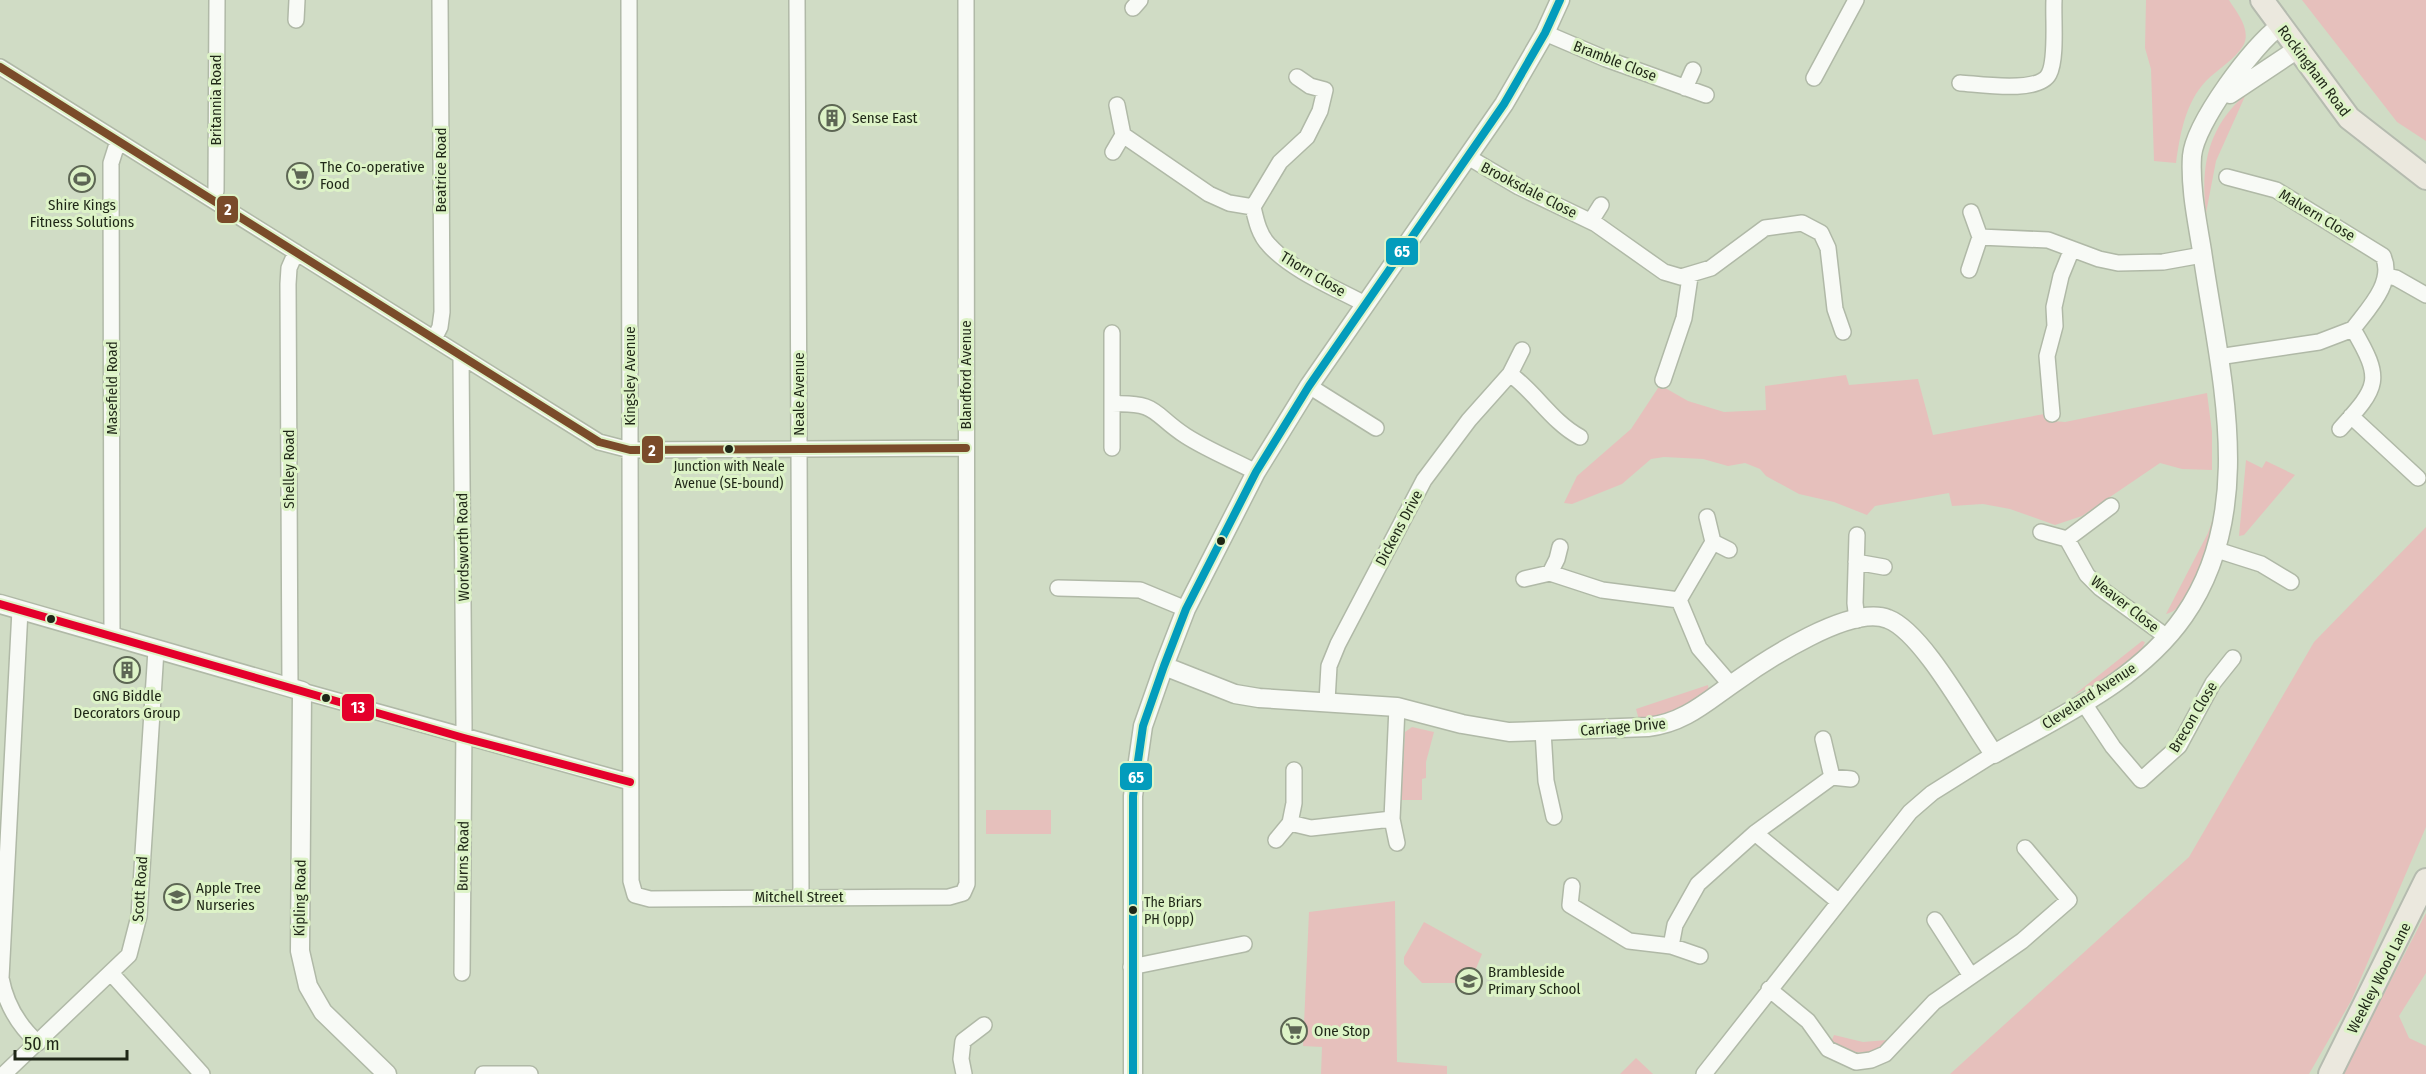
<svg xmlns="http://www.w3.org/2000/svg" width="2426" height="1074" font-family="'Fira Sans Condensed',sans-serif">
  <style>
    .green { fill: #e6c0bc }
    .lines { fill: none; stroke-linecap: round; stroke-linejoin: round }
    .minor-casing { stroke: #b0b9a7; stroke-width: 18 }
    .tertiary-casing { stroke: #b0b9a7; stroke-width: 21 }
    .primary-casing { stroke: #b5bbaf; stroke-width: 26 }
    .minor { stroke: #f8faf6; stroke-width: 15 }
    .tertiary { stroke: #f8faf6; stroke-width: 18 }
    .primary { stroke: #ebe8de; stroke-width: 22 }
    .bus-1-casing { stroke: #ddf3c7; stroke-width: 12 }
    .bus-2-casing { stroke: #ddf3c7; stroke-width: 12 }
    .bus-3-casing { stroke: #ddf3c7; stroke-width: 12 }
    .bus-1 { stroke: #039cbc; stroke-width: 8 }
    .bus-2 { stroke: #7a4b2a; stroke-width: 8 }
    .bus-3 { stroke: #e4002b; stroke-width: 8 }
    .bus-dot { fill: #1f2717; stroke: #ddf3c7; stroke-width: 2 }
    .labels { text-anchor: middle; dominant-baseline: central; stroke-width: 6; stroke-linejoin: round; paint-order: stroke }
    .bus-label { font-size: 14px; fill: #1f2717; stroke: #ddf3c7 }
    .street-label { font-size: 15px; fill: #1f2717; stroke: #ddf3c7 }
    .poi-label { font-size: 15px; fill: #1f2717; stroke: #ddf3c7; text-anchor: start }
    .line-badge { stroke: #ddf3c7; stroke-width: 2 }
    .badge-label { font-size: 16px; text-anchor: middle; font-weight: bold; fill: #fff }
  </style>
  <rect width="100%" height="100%" fill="#d0dcc5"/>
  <path class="green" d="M2146 0H2229C2237 13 2252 30 2243 46 2235 59 2217 70 2206 81 2185 103 2180 135 2176 163L2154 161 2151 69 2145 48Z
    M2302 0H2426V141L2397 122Z
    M2246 94 2216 161 2206 213C2200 165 2209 126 2246 94Z
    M1846 375 1849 385 1918 379 1933 435 2044 414 2052 421 2065 422 2207 393 2212 432V470L2182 469 2160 463 2082 516 2055 525 2010 509 1983 504 1952 506 1949 493 1875 506 1867 515 1834 502 1799 494 1766 476 1760 469 1745 463 1728 466 1703 459 1664 457 1651 459 1622 484 1572 504 1564 503 1577 476 1631 429 1660 385 1688 401 1724 412 1766 410 1765 386Z
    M2246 460 2262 468 2266 461 2295 475 2244 535 2239 536Z
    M2220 498C2213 525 2197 608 2166 614L2208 533Z
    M2426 527V827L2351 1001 2309 1074H1950L2189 857 2314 642Z
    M2142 641 2145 642C2137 665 2096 684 2074 695Z
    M1708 685 1709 692 1683 712 1639 720 1636 709Z
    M1412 727 1434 732 1426 762V778L1422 779V800H1401L1405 732Z
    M986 810H1051V834H986Z
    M1395 901 1397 1062 1447 1066V1074H1321L1322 1047 1303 1046 1309 912Z
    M2426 913V973L2399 1016 2409 1038 2426 1046V1074H2342Z
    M1424 922 1482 954 1470 983H1422L1404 964V957Z
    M1834 1035 1863 1042 1887 1040C1872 1061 1849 1052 1831 1042Z
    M1636 1058 1653 1074H1620Z"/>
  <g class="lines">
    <defs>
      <path id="minor" d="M629 0 631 881 635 895 650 899 949 897 963 893 967 884 966 0
        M797 0 801 896
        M1133 8 1140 0
        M296 20 297 0
        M1545 33 1606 59 1706 95
        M0 67 599 442 630 450 966 448
        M1814 78 1856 0
        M1960 83C1979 84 2039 94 2049 74 2057 59 2053 18 2054 0
        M1685 88 1693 70
        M1123 135 1209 194 1229 203 1253 207 1280 162 1307 137 1320 111 1325 90 1310 86 1297 77
        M1113 152 1123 135 1117 105
        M1468 157 1519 187 1596 224 1664 272 1681 277 1711 268 1765 228 1802 223 1821 233 1828 248 1835 309 1843 332
        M2227 177 2276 190 2383 256C2395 282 2368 309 2353 329 2383 380 2379 386 2340 429
        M211 199 216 191 217 0
        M1253 207C1256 220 1259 235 1269 245 1291 270 1335 288 1365 304
        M1971 212 1980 237
        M1591 221 1601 205
        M1969 270 1980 237 2048 240 2099 259 2118 263 2163 262 2202 255
        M2387 276 2396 278 2426 295
        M434 339 440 327 442 312 440 0
        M461 356 464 725 462 973
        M2218 357 2319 342 2353 329
        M1510 374C1536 393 1552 422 1580 437
        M1663 380 1684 318 1690 277
        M1309 386 1376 428
        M1112 404V333
        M2052 414 2047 356 2055 326 2054 307 2061 276 2072 249
        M2351 416 2418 478
        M1112 448V404C1159 402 1152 414 1186 436 1208 450 1233 460 1256 472
        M2111 506 2067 539 2087 575 2100 588 2167 637
        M2041 532 2067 539
        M1857 535 1855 603 1857 620
        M1713 542 1729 550
        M2217 550 2261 564 2291 582
        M1856 562 1884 567
        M1550 573 1602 590 1679 600
        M1524 579 1550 573 1557 559 1560 547
        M1058 588 1140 590 1186 609
        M1679 600 1699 648 1731 685
        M1679 600 1713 542 1707 517
        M20 610 1 978C6 1005 18 1025 38 1043
        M112 637 111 163 118 141
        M290 687 288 284 289 268 296 252
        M302 691 630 782
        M1327 701 1329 666 1338 644 1424 480 1469 420 1510 374 1522 350
        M2083 702 2113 747 2141 780 2179 746 2213 683 2233 658
        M1543 731 1546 781 1554 817
        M1832 777 1851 779
        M1392 819 1397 843
        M1290 823 1294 803V770
        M1755 833 1839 902
        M1276 840 1290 823 1311 828 1392 819 1397 707
        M1572 886 1570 905 1629 941 1671 946 1675 925 1698 884 1755 833 1832 777 1823 739
        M1935 920 1971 976
        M1671 946 1700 956
        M1131 967 1244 944
        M111 973 202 1074
        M1769 989 1808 1021 1828 1049 1856 1062 1871 1060 1885 1054 1934 1002 2022 941 2069 900 2025 848
        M4 1074 129 955 139 916 156 650
        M483 1074H530
        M964 1074 961 1059 963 1041 984 1025
        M1704 1074 1910 812 1932 793 1994 754"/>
      <path id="tertiary" d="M2230 94 2296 50
        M0 604 302 691 300 951 308 986 323 1012 387 1074
        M1164 666 1235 694 1259 698 1397 707 1462 724 1509 732 1648 727C1684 723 1706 702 1735 682 1766 660 1851 604 1888 619 1923 632 1971 722 1994 754 2060 716 2139 681 2184 616 2259 508 2219 371 2202 251 2197 220 2190 188 2192 156 2195 123 2253 45 2280 26
        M1133 1074V796L1143 726 1164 666 1186 609 1256 472 1309 386 1504 104 1545 33 1560 0"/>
      <path id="primary" d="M2262 0 2349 118 2426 178
        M2330 1074 2426 880"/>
    </defs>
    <use href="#minor" class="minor-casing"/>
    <use href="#tertiary" class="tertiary-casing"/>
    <use href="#primary" class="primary-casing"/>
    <use href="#minor" class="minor"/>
    <use href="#tertiary" class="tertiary"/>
    <use href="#primary" class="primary"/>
    <defs>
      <path id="bus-1" d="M1133 1074V796L1143 726 1164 666 1186 609 1256 472 1309 386 1504 104 1545 33 1560 0"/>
      <path id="bus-2" d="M0 67 599 442 630 450 966 448"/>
      <path id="bus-3" d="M0 604 464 738 630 782"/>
    </defs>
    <use href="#bus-1" class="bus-1-casing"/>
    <use href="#bus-2" class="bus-2-casing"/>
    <use href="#bus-3" class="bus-3-casing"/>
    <use href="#bus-1" class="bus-1"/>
    <use href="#bus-2" class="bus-2"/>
    <use href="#bus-3" class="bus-3"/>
  </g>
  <defs>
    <symbol id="building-ring" viewBox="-11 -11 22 22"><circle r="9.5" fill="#ddf3c7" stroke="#5d6654" stroke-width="1.5"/><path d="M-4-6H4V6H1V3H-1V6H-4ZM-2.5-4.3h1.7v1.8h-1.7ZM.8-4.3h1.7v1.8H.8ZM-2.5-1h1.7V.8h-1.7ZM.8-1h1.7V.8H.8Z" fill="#5d6654"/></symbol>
    <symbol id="supermarket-ring" viewBox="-11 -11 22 22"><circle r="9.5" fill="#ddf3c7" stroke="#5d6654" stroke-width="1.5"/><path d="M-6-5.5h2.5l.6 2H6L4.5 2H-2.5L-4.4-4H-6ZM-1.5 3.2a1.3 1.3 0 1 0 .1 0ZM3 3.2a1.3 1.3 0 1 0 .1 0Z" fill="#5d6654"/></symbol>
    <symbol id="stadium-ring" viewBox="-11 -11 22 22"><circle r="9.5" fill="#ddf3c7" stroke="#5d6654" stroke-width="1.5"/><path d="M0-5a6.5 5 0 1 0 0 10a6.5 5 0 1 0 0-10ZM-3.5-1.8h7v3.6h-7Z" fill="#5d6654"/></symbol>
    <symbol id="school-ring" viewBox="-11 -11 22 22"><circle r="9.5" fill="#ddf3c7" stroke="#5d6654" stroke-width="1.5"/><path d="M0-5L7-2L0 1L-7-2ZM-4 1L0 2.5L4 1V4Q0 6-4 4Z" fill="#5d6654"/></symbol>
  </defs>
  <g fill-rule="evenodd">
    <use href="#building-ring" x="817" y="103" width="30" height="30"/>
    <use href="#supermarket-ring" x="285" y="161" width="30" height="30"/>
    <use href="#stadium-ring" x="67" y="164" width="30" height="30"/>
    <use href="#building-ring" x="112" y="655" width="30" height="30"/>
    <use href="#school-ring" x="162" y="882" width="30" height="30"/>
    <use href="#school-ring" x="1454" y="966" width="30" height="30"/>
    <use href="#supermarket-ring" x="1279" y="1016" width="30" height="30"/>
  </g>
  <g class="bus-dot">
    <circle cx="729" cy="449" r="5"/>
    <circle cx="1221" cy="541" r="5"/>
    <circle cx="51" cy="619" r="5"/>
    <circle cx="326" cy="698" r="5"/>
    <circle cx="1133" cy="910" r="5"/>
  </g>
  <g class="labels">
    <g class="bus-label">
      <text x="729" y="466">Junction with Neale<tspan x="729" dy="17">Avenue (SE-bound)</tspan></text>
      <text x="1144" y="902" text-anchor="start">The Briars<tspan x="1144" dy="17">PH (opp)</tspan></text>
    </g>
    <g class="street-label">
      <text transform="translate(1615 61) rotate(21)">Bramble Close</text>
      <text transform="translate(2314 71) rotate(53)">Rockingham Road</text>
      <text transform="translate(216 100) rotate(-90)">Britannia Road</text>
      <text transform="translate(441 170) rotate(-90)">Beatrice Road</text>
      <text transform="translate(1529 190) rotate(27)">Brooksdale Close</text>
      <text transform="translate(2317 215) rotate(31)">Malvern Close</text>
      <text transform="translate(1313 274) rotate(31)">Thorn Close</text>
      <text transform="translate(966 375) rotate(-90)">Blandford Avenue</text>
      <text transform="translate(630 376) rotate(-90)">Kingsley Avenue</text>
      <text transform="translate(112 388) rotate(-90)">Masefield Road</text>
      <text transform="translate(799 394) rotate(-90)">Neale Avenue</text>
      <text transform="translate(289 469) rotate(-90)">Shelley Road</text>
      <text transform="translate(1399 528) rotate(-62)">Dickens Drive</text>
      <text transform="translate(463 547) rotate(-91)">Wordsworth Road</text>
      <text transform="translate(2125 604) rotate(38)">Weaver Close</text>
      <text transform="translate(2089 696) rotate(-33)">Cleveland Avenue</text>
      <text transform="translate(2193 717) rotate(-59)">Brecon Close</text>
      <text transform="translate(1623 727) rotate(-5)">Carriage Drive</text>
      <text transform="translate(463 856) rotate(-89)">Burns Road</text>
      <text transform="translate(140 889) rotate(-86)">Scott Road</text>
      <text x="799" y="897">Mitchell Street</text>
      <text transform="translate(300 898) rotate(-89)">Kipling Road</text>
      <text transform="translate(2379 978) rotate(-63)">Weekley Wood Lane</text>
    </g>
    <g class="poi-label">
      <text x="852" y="118">Sense East</text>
      <text x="320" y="167">The Co-operative<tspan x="320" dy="17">Food</tspan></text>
      <text x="82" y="205" text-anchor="middle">Shire Kings<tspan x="82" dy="17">Fitness Solutions</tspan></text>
      <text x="127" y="696" text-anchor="middle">GNG Biddle<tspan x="127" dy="17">Decorators Group</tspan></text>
      <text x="196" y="888">Apple Tree<tspan x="196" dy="17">Nurseries</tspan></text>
      <text x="1488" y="972">Brambleside<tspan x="1488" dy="17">Primary School</tspan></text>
      <text x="1314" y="1031">One Stop</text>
    </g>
  </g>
  <g class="line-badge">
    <rect x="216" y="195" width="23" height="29" rx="6" fill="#7a4b2a"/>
    <rect x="1385" y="237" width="34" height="29" rx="6" fill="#039cbc"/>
    <rect x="641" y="435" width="23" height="29" rx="6" fill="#7a4b2a"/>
    <rect x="341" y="693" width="34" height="29" rx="6" fill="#e4002b"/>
    <rect x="1119" y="762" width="34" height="29" rx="6" fill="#039cbc"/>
  </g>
  <g class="badge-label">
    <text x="228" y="215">2</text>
    <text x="1402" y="257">65</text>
    <text x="652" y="456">2</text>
    <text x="358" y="713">13</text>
    <text x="1136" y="783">65</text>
  </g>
  <path d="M15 1050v9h112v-9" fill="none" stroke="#1f2717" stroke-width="3"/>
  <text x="24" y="1050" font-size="18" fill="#1f2717" stroke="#ddf3c7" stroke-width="4.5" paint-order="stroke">50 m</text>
</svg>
